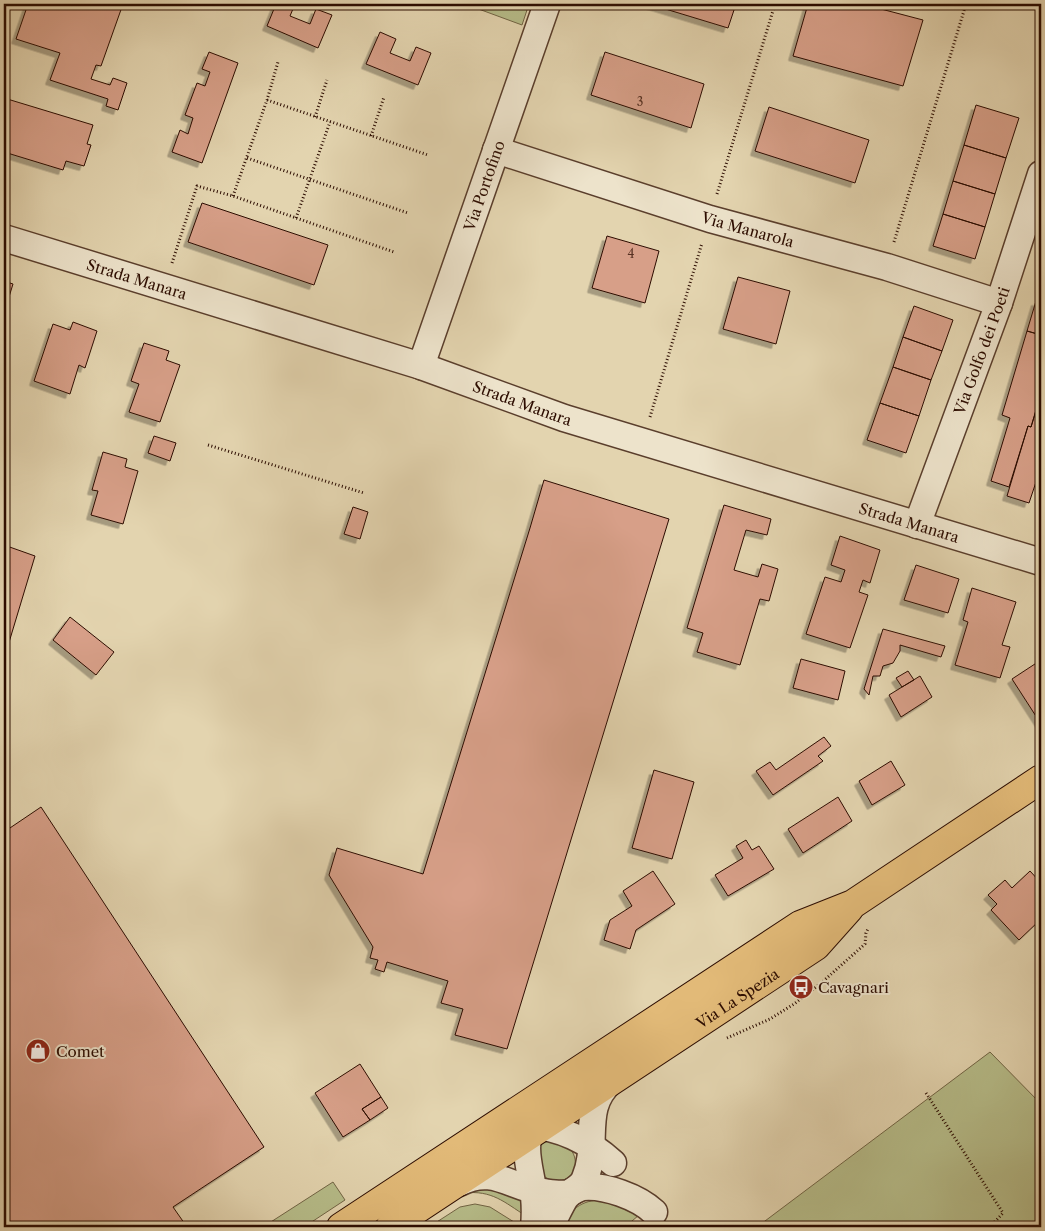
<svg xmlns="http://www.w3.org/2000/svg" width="1045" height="1231" font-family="'Libre Caslon Text',serif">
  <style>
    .green { fill: #b6bc89; stroke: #716444 }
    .building { fill: #d79f88; stroke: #2c0c00; filter: url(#shadow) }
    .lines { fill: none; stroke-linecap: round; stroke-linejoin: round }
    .minor-casing { stroke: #5a3e2c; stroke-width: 29 }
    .major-casing { stroke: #2c0c00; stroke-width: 30 }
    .path { stroke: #2c0c00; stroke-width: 3; stroke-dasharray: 1 2.5; stroke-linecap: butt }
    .minor { stroke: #ede3cb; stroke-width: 26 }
    .major { stroke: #e2ba78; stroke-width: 28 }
    .labels { text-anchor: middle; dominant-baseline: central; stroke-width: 4; stroke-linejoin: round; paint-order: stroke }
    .number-label { font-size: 12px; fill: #573122 }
    .street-label { font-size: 15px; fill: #2c0c00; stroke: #ede3cb }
    .poi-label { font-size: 15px; fill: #2c0c00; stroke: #ede3cb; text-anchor: start }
  </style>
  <defs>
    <filter id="shadow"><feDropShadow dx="-4.5" dy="4.5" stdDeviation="0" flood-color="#0004"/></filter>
  </defs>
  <rect width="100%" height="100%" fill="#e3d4af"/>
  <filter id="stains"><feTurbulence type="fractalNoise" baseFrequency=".004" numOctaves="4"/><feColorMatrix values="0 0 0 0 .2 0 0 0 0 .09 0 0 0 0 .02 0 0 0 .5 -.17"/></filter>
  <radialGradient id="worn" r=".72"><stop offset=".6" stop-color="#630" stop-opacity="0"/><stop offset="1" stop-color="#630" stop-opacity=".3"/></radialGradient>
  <path class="green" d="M465 4H529L522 25Z
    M990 1052 1041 1104V1227H757Z
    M541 1139C549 1141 562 1142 568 1147 581 1157 577 1184 554 1180 548 1180 542 1176 539 1170 536 1164 536 1157 534 1151Z
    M333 1182 345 1200 304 1227H263Z
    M481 1185 518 1197 524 1207 526 1216C504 1202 492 1190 464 1193Z
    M609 1199 639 1215 625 1227H558C575 1206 581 1200 609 1199Z
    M475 1204 490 1207 522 1227H429L460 1207Z"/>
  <path class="building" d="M28 4H123L101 66 96 65 91 79 110 85 113 78 127 83 118 110 106 106 108 99 50 80 60 53 16 39Z
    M276 4H295L290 16 310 24 316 9 332 15 318 48 267 26Z
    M649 4H736L728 28Z
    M808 4H862L923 20 903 86 793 56Z
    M380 32 396 39 390 53 410 61 416 47 431 53 418 85 366 64Z
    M209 52 238 63 202 163 172 152 180 130 188 134 193 118 185 115 197 83 205 86 210 72 202 69Z
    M605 52 704 84 691 128 591 95Z
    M4 98 93 125 87 144 91 145 84 166 66 161 63 170 4 152 5 138 4 137Z
    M976 105 1019 118 1006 158 964 145Z
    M769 107 869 140 855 183 755 151Z
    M964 145 1006 158 995 194 953 181Z
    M953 181 995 194 985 227 943 214Z
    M202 203 328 245 314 285 188 242Z
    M943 214 985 227 975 259 933 246Z
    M607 236 659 251 645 303 592 288Z
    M738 277 790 291 776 344 723 329Z
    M4 281 13 284 4 313Z
    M1036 301 1041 302V335L1027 331Z
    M914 306 953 320 942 351 903 337Z
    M73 322 97 331 85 368 79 365 70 394 34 381 53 324 70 330Z
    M1027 331 1041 335V393L1031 427 1028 426 1009 487 991 481 1010 418 1002 415Z
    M903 337 942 351 931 380 893 367Z
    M144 343 169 351 166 360 180 365 160 422 129 412 139 384 131 381Z
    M893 367 931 380 919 416 880 403Z
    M1041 393V416L1035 414Z
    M880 403 919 416 906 453 867 440Z
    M1035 414 1041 416V467L1029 503 1007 496 1028 426 1031 427Z
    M154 436 176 443 170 461 148 453Z
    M103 452 127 459 125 467 138 471 123 524 91 515 98 491 92 490Z
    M544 480 669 519 507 1049 455 1035 463 1009 441 1003 448 981 387 962 384 972 375 969 378 960 370 958 373 947 329 875 337 848 423 874 530 528Z
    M724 505 771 519 767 535 746 530 734 570 758 577 762 564 778 569 769 601 760 599 740 665 697 652 703 633 687 628Z
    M353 507 368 512 360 539 344 534Z
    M840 536 880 550 870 583 863 580 859 592 868 595 850 648 806 634 825 577 841 582 845 570 831 565Z
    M4 545 35 556 4 659Z
    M916 565 959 579 948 613 904 600Z
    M972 588 1016 602 1002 645 1010 647 1000 678 955 665 968 622 963 620Z
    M70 617 114 652 96 675 53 640Z
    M883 629 945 646 941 657 900 645V651L893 663 883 666 880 676H873L869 695 864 689Z
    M801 659 845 671 838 700 793 688Z
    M1041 660V724L1012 679Z
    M908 671 914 680 902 687 896 678Z
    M920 676 932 697 901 717 889 695Z
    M824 737 831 746 818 756 823 761 773 795 756 771 770 762 776 770Z
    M891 761 905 785 872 805 859 781Z
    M654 770 694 782 672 859 632 848Z
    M838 797 852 821 803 853 788 829Z
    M41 807 264 1147 173 1207 187 1227H4V832Z
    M746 840 752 850 759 846 774 869 728 896 715 875 743 858 736 846Z
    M653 871 675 904 636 930 630 949 604 940 610 920 632 906 623 891Z
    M1030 871 1041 883V913L1037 917 1040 920 1019 940 991 910 997 904 988 895 1005 880 1012 888Z
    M360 1064 381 1097 362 1109 370 1120 343 1137 315 1093Z
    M381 1097 388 1108 370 1120 362 1109Z"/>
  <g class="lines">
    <defs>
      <g id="minor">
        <path id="s1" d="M496 150 710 219 887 267 999 303"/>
        <path id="s2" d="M4 238 421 366 564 418 1041 562"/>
        <path id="s3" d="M421 366 547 4"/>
        <path id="s4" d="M917 525 999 303 1041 174"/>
        <path d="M534 1120C520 1147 531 1168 534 1196 535 1206 535 1217 534 1227"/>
        <path d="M527 1126C558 1125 590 1142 613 1163"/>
        <path d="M459 1183C494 1165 510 1188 543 1192 551 1193 561 1195 569 1193 574 1191 578 1188 583 1187 605 1185 638 1197 654 1212"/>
        <path d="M550 1227C555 1218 561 1204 566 1197 572 1190 582 1187 585 1178 600 1143 580 1109 611 1081"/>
      </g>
      <g id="major">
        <path d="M341 1227 800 925 853 904 1041 779"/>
        <path id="s5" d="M390 1227 816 946 849 909"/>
      </g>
    </defs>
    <use href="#minor" class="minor-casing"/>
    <use href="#major" class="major-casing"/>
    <path class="path" d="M508 4 519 7
      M267 100 428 155
      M315 117 327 80
      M371 136 384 97
      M247 158 408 213
      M717 194 775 4
      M233 196 267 100 278 62
      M296 218 330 122
      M894 242 966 4
      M172 263 197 186 233 196 394 252
      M650 417 702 243
      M208 445 364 493
      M727 1038 770 1019 794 1004 820 984 865 944 866 933 868 929
      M926 1093 1003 1213 990 1227"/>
    <use href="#minor" class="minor"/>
    <use href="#major" class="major"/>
  </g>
  <defs>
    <symbol id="bus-disc" viewBox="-11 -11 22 22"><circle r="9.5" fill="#8f2418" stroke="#ede3cb"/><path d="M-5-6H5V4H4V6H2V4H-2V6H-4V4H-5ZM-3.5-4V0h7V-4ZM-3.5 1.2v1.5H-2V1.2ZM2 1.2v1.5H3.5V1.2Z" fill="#fff"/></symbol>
    <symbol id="shop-disc" viewBox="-11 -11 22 22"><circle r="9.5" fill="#8f2418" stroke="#ede3cb"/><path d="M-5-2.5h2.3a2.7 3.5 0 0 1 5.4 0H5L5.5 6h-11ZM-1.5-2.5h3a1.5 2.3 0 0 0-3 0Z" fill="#fff"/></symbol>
  </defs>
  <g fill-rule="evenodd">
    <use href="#bus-disc" x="787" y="973" width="28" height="28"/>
    <use href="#shop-disc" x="24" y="1037" width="28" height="28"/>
  </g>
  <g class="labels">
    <g class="number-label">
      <text x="640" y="101">3</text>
      <text x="631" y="253">4</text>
    </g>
    <g class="street-label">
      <text stroke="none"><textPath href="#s3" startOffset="191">Via Portofino</textPath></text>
      <text stroke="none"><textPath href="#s1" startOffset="264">Via Manarola</textPath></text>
      <text stroke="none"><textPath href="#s2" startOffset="139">Strada Manara</textPath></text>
      <text stroke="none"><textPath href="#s4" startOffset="186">Via Golfo dei Poeti</textPath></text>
      <text stroke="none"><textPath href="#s2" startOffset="544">Strada Manara</textPath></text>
      <text stroke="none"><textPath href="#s2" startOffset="949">Strada Manara</textPath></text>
      <text stroke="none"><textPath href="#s5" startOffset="416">Via La Spezia</textPath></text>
    </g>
    <g class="poi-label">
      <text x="818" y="987">Cavagnari</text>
      <text x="56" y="1051">Comet</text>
    </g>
  </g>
  <rect width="1045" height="1231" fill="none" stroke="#e3d4af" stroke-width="20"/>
  <rect x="5" y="5" width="1035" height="1221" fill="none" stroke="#2c0c00" stroke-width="2.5"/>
  <rect x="10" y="10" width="1025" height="1211" fill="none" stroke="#2c0c00"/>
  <rect width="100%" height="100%" filter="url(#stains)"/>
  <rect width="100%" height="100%" fill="url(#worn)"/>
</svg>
